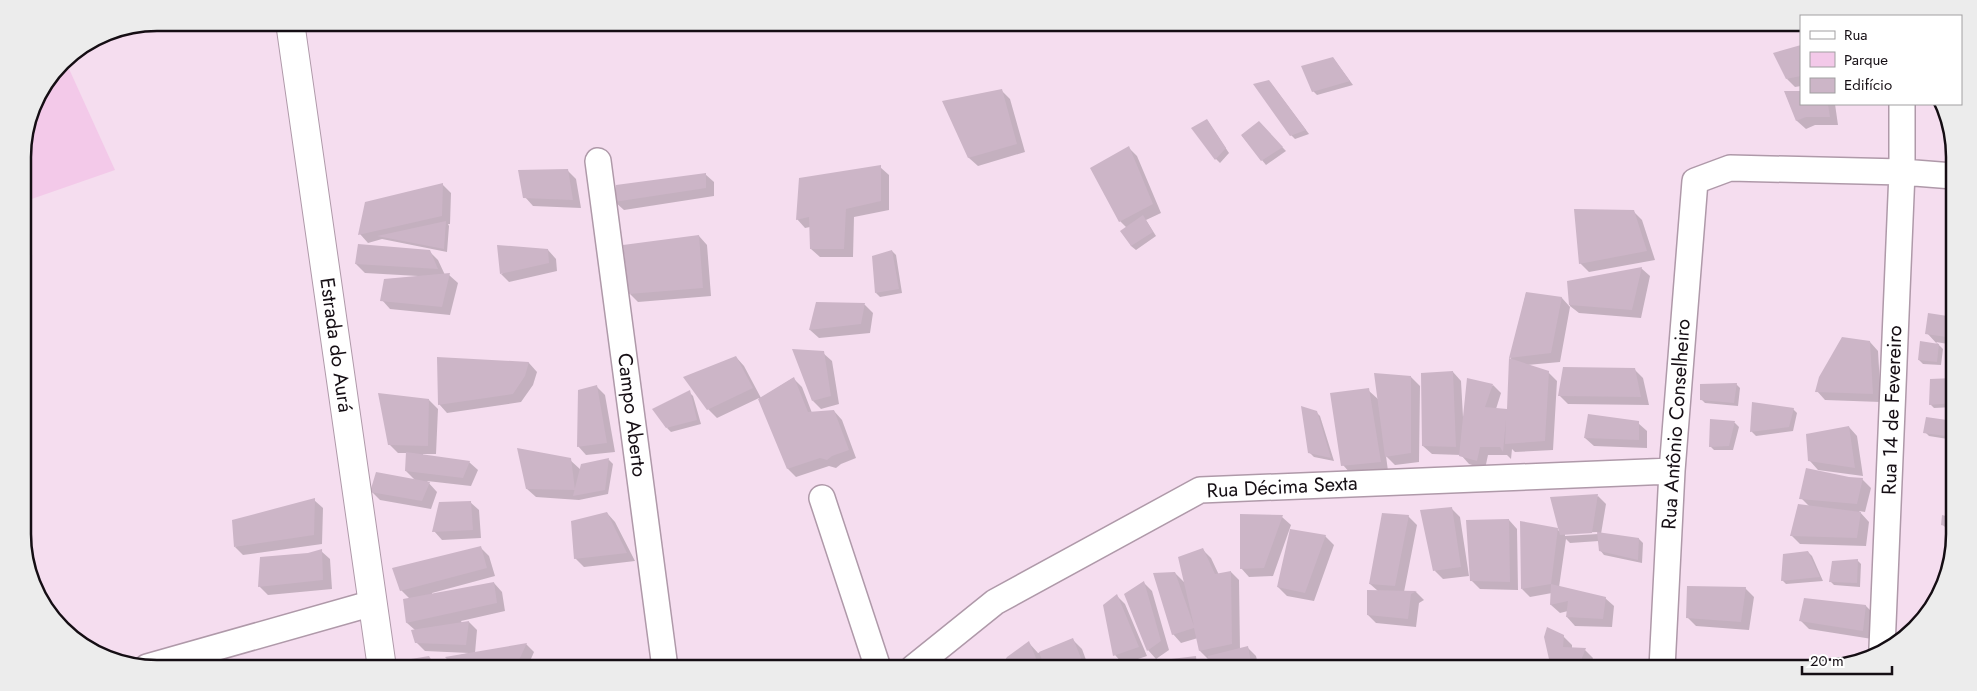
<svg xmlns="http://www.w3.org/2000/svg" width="1977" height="691" font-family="Jost,sans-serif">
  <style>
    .green { fill: #f3c9e9 }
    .shadow { fill: #0003; fill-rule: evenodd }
    .building { fill: #ccb5c7 }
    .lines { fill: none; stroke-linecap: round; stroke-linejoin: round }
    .street-casing { stroke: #af99a9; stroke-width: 28 }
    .secondary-casing { stroke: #af99a9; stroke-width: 30 }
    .street { stroke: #fff; stroke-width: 25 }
    .secondary { stroke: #fff; stroke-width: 28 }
    .labels { text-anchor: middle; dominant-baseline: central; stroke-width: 4; stroke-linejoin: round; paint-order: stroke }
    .street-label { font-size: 20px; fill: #150e14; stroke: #fff }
    .rim { fill: none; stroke: #150e14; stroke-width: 2.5 }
  </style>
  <rect width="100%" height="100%" fill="#f5ddef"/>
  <path class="green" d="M65 60 115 170 23 202V148L36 97Z"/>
  <path class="shadow" d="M1801 47V86L1795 87 1787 79Z
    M1333 58 1353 85 1317 95 1313 91Z
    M1269 81 1273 86 1309 134 1295 139 1291 135Z
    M1001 90 1010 99 1025 152 978 166 969 158 944 102Z
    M1785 92 1801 104H1835L1838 125H1815L1806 129 1797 121Z
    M1207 120 1229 153 1220 163 1216 159Z
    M1259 123 1286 151 1266 165 1242 136Z
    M1128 147 1137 156 1161 213 1146 220 1156 236 1136 250 1131 246 1127 228 1120 221Z
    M880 167 889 175V210L854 217 853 257H820L811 249 810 227 805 228 797 219Z
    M568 171 576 179 581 208 533 206 525 197Z
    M705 174 714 182V196L624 210 615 202 617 186Z
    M442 184 451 193 450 224H448L449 226 447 252 382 239 368 243 360 234Z
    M1634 212 1642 220 1655 260 1589 272 1580 263Z
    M699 236 707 245 711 296 638 302 630 294Z
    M548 250 556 259 557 271 509 282 501 274Z
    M429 251 438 260 445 275H449L458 283 450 315 390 309 382 300 418 277V276L365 273 356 264Z
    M892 251 896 255 902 293 880 297 876 293Z
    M1641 268 1650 276 1641 318 1579 313 1570 306 1569 282Z
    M1526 293 1562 298 1570 307 1560 362 1527 365 1548 372 1557 381 1553 450 1515 452 1512 449 1511 459 1507 455H1488L1485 469 1469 464 1461 455 1432 454 1423 446 1453 372 1461 381 1463 417 1493 385 1501 393 1496 409 1508 410 1511 358Z
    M817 303 865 305 873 313 870 333 819 338 810 330Z
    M1954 318V345L1936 342 1943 349 1941 365 1923 364 1919 360 1938 345 1927 333Z
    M1870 342 1878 351 1881 402 1825 400 1817 391Z
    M823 353 832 361 839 404 821 409 813 401Z
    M736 357 744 366 761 398 793 378 802 387 812 413 834 411 842 420 856 458 841 464 836 468 829 466 796 477 788 469 759 398 717 418 708 409Z
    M438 358 529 363 537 372 533 385 521 402 447 413 439 404Z
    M1634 369 1643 378 1649 405 1568 404 1559 395Z
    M1411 377 1420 386 1419 462 1395 465 1386 456 1388 471 1351 474 1343 465 1368 390 1379 400Z
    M1954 379V407L1934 408 1930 404 1932 380Z
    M1736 384 1740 388 1738 406 1705 403 1701 399Z
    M597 387 605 395 615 452 586 455 578 446Z
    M689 392 693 396 701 424 671 432 667 428Z
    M429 400 438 409 436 454H423V456L469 462 478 470 471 486 427 481 437 492 431 509 380 500 372 492 416 481 406 471 407 453H398L389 444Z
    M1753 403 1793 409 1797 413 1793 431 1756 436 1752 432Z
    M1316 412 1320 416 1334 461 1314 457 1309 452Z
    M1927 418 1954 423V440L1929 436 1925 432Z
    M1712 420 1735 423 1739 427 1733 450H1714L1710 446Z
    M1638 423 1647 431V448L1594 446 1585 438Z
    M1849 427 1857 436 1863 476 1818 470 1810 461Z
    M570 460 581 470 582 465 609 460 613 464 608 494 579 500 536 497 527 489Z
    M1849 479H1862L1871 488 1865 512 1859 511 1869 522 1866 546 1800 544 1792 536 1809 506 1801 498Z
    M1598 496 1606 504 1601 534 1639 539 1643 543 1642 563 1604 555 1600 550 1599 541 1570 543 1566 539 1559 587 1605 598 1614 606 1612 627 1575 626 1567 617 1568 611 1560 613 1551 605 1552 593 1530 597 1522 589 1557 529 1560 532ZM1598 532V534L1565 536V533Z
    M314 500 323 508 322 544 243 555 235 547Z
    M470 502 479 510 481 538 442 540 434 531Z
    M1451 508 1460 517 1469 576 1443 579 1435 571Z
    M607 513 615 522 635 561 584 567 575 558Z
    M1408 516 1417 525 1404 592H1416L1424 600 1419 603 1416 627 1376 623 1368 615 1378 591 1370 584Z
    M1282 517 1291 525 1273 576 1249 577 1241 568Z
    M1943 517 1954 519V530L1946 528 1942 524Z
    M1509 520 1517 529 1518 590 1480 589 1471 580Z
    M1325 536 1334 545 1314 601 1287 596 1278 587Z
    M480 547 489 556 495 576 432 593V595L494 583 502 592 505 611 461 621 462 623 469 622 477 630 475 653 526 644 534 652 527 668H456L447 658 469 653 425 651 416 642 415 630 407 623 410 599 401 590Z
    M1202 549 1211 558 1219 575 1231 572 1239 580 1240 650 1248 648 1256 656 1259 668H1209V660L1200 651 1198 638 1181 643 1173 634 1175 573 1185 583Z
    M321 551 330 559 332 589 268 595 259 586 309 554Z
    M1808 552 1812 556 1823 581 1786 584 1782 580Z
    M1857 560 1861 564 1860 587 1834 585 1830 581Z
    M1144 583 1152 591 1169 650 1156 659 1148 650Z
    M1745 588 1754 597 1749 630 1696 626 1688 618Z
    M1117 596 1125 604 1147 656 1123 664 1115 655Z
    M1805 599 1866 606 1875 615 1872 639 1809 629 1801 621Z
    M1563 636 1572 645V649L1585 650 1593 658 1589 668H1552L1545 637Z
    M1073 640 1082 649 1089 668H1001L1029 643 1038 653Z
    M429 658 437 668H409Z
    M1195 658 1204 668H1148V663Z"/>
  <path class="building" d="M1801 45V76L1786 79 1773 53Z
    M1333 57 1350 81 1312 92 1301 66Z
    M1269 80 1306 130 1290 136 1253 84Z
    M1002 89 1017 144 968 158 942 101Z
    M1784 91H1801V104H1828L1830 117H1806L1796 121Z
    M1207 119 1226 148 1215 160 1191 128Z
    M1259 121 1283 147 1261 161 1241 135Z
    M1129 146 1153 204 1119 222 1090 168Z
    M881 165V201L846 209 844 249H810L809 217 796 220 799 178Z
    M568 169 573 200 523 198 518 170Z
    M706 173V188L614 202 616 185Z
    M443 183 442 216 358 235 365 202Z
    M1574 209 1634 210 1647 251 1579 264Z
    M1143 215 1153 232 1131 246 1120 231Z
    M446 221 444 249 377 236Z
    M699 235 703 288 629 294 623 245Z
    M358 244 430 250 438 269 355 264Z
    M497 245 548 249 549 263 500 274Z
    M892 250 899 289 875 293 872 256Z
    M1953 251H1954V274L1949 273Z
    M1642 267 1632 310 1569 305 1567 281Z
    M450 273 442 307 380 301 384 279Z
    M1526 292 1562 297 1551 353 1509 358Z
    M816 302 865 303 861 324 809 330Z
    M1928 313 1954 317V338L1925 334Z
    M1842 337 1870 341 1873 394 1815 392 1819 377Z
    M1920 341 1939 344 1937 362 1918 360Z
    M792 349 824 351 831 396 812 401Z
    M736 356 753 388 707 410 683 377Z
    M437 357 529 362 525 376 513 394 438 405Z
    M1509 358 1549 371 1545 441 1505 444 1506 420 1503 452 1500 447H1480L1477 461 1459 456 1467 378 1493 384 1485 407 1507 409Z
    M1563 367 1635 368 1641 397 1558 396Z
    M1453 371 1456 447 1422 446 1421 373Z
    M1374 373 1411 376V453L1385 457Z
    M794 377 808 412 834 410 849 450 832 456 827 460 820 458 787 469 758 399Z
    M1954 378V403L1929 405 1930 379Z
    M1737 383 1734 403 1700 400V384Z
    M597 385 607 443 577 447 578 390Z
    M1369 388 1381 462 1341 466 1330 393Z
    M690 390 697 420 666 428 652 409Z
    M378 393 429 399 428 446 388 445Z
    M1752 402 1794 408 1789 427 1750 432Z
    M1301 406 1317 411 1331 458 1308 453Z
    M1588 414 1639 421V440L1584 438Z
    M1926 417 1954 421V437L1923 433Z
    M1710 419 1735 421 1729 446 1709 447Z
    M1849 426 1855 468 1808 461 1806 434Z
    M517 448 571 458 575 490 526 489Z
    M406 452 470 461 463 478 405 471Z
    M609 458 605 490 573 496 581 464Z
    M1806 468 1849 477 1863 478 1857 504 1799 499Z
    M376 472 430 482 422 501 370 492Z
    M1598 494 1592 533 1560 535 1558 528 1551 584 1606 597 1603 619 1566 617 1568 601 1550 605 1551 584 1521 589 1520 521 1558 528 1550 497Z
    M315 498 314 535 234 547 232 520Z
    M471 501 473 530 432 532 439 502Z
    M1798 504 1861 512 1857 538 1790 536Z
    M1452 507 1461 567 1433 571 1420 510Z
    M607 512 627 553 574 559 571 521Z
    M1382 513 1409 515 1395 586 1369 584Z
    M1240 514 1283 515 1264 568 1240 569Z
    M1942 515 1954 518V528L1941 525Z
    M1509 519 1510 582 1470 581 1466 520Z
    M1290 529 1326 535 1305 593 1277 587Z
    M1597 532 1639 538 1638 560 1599 551Z
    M481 546 487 568 400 591 392 568Z
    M1203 548 1215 574 1231 571 1232 644 1199 651 1194 628 1172 635 1153 573 1175 572 1194 626 1178 557Z
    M322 549 323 580 258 587 260 557 308 553Z
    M1808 551 1820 577 1781 581 1783 554Z
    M1858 559 1857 583 1829 582 1832 561Z
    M1144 581 1161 641 1147 651 1124 594Z
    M494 582 497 603 406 623 403 599Z
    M1687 586 1746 587 1741 622 1686 618Z
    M1367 590 1417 591 1411 594 1408 619 1367 615Z
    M1117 594 1139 647 1113 656 1103 605Z
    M1804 598 1866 605 1863 631 1799 621Z
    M469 621 466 645 415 643 411 630Z
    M1547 627 1564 635 1563 647 1586 648 1578 668H1551L1544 637Z
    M1073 638 1085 668H1045L1039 652Z
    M1029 641 1040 668H1000L1007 657Z
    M527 643 519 660 472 668H455L445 657Z
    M1248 646 1252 668H1208V656Z
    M429 656 436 668H408L405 660Z
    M1196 656 1197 668H1147L1146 662Z"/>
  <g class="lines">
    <defs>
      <path id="street" d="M598 161 665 668
        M822 498 878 668
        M1882 648 1902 172V104
        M147 667 373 603
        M913 668 995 602 1200 490 1672 471
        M1662 668 1672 471 1695 181 1730 168 1902 172 1953 176"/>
      <path id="secondary" d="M290 22 382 668"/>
    </defs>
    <use href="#street" class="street-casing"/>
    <use href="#secondary" class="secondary-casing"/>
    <use href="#street" class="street"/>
    <use href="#secondary" class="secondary"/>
  </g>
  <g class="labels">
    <g class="street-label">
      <text transform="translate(336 345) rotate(82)">Estrada do Aurá</text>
      <text transform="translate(1892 410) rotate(-88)">Rua 14 de Fevereiro</text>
      <text transform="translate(632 415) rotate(83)">Campo Aberto</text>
      <text transform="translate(1676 424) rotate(-86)">Rua Antônio Conselheiro</text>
      <text transform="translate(1282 487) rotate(-3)">Rua Décima Sexta</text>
    </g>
  </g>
  <path d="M0 0H1977V691H0ZM157 31H1820A126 126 0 0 1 1946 157V534A126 126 0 0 1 1820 660H157A126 126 0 0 1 31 534V157A126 126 0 0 1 157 31Z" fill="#ececec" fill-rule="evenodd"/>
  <path class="rim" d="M157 31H1820A126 126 0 0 1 1946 157V534A126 126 0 0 1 1820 660H157A126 126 0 0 1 31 534V157A126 126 0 0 1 157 31Z"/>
  <rect x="1800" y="15" width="162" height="90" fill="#ffffff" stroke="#a19fa1"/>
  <rect x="1810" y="31" width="25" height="8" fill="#ffffff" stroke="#a19fa1"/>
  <text x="1844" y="40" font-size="15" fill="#150e14">Rua</text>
  <rect x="1810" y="52" width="25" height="15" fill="#f3c9e9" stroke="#a19fa1"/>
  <text x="1844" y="65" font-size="15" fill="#150e14">Parque</text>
  <rect x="1810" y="78" width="25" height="15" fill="#ccb5c7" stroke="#a19fa1"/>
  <text x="1844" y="90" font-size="15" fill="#150e14">Edifício</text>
  <path d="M1802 666v8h90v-8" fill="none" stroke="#150e14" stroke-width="2.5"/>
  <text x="1810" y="666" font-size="15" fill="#150e14" stroke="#ffffff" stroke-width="4" paint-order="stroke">20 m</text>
</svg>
